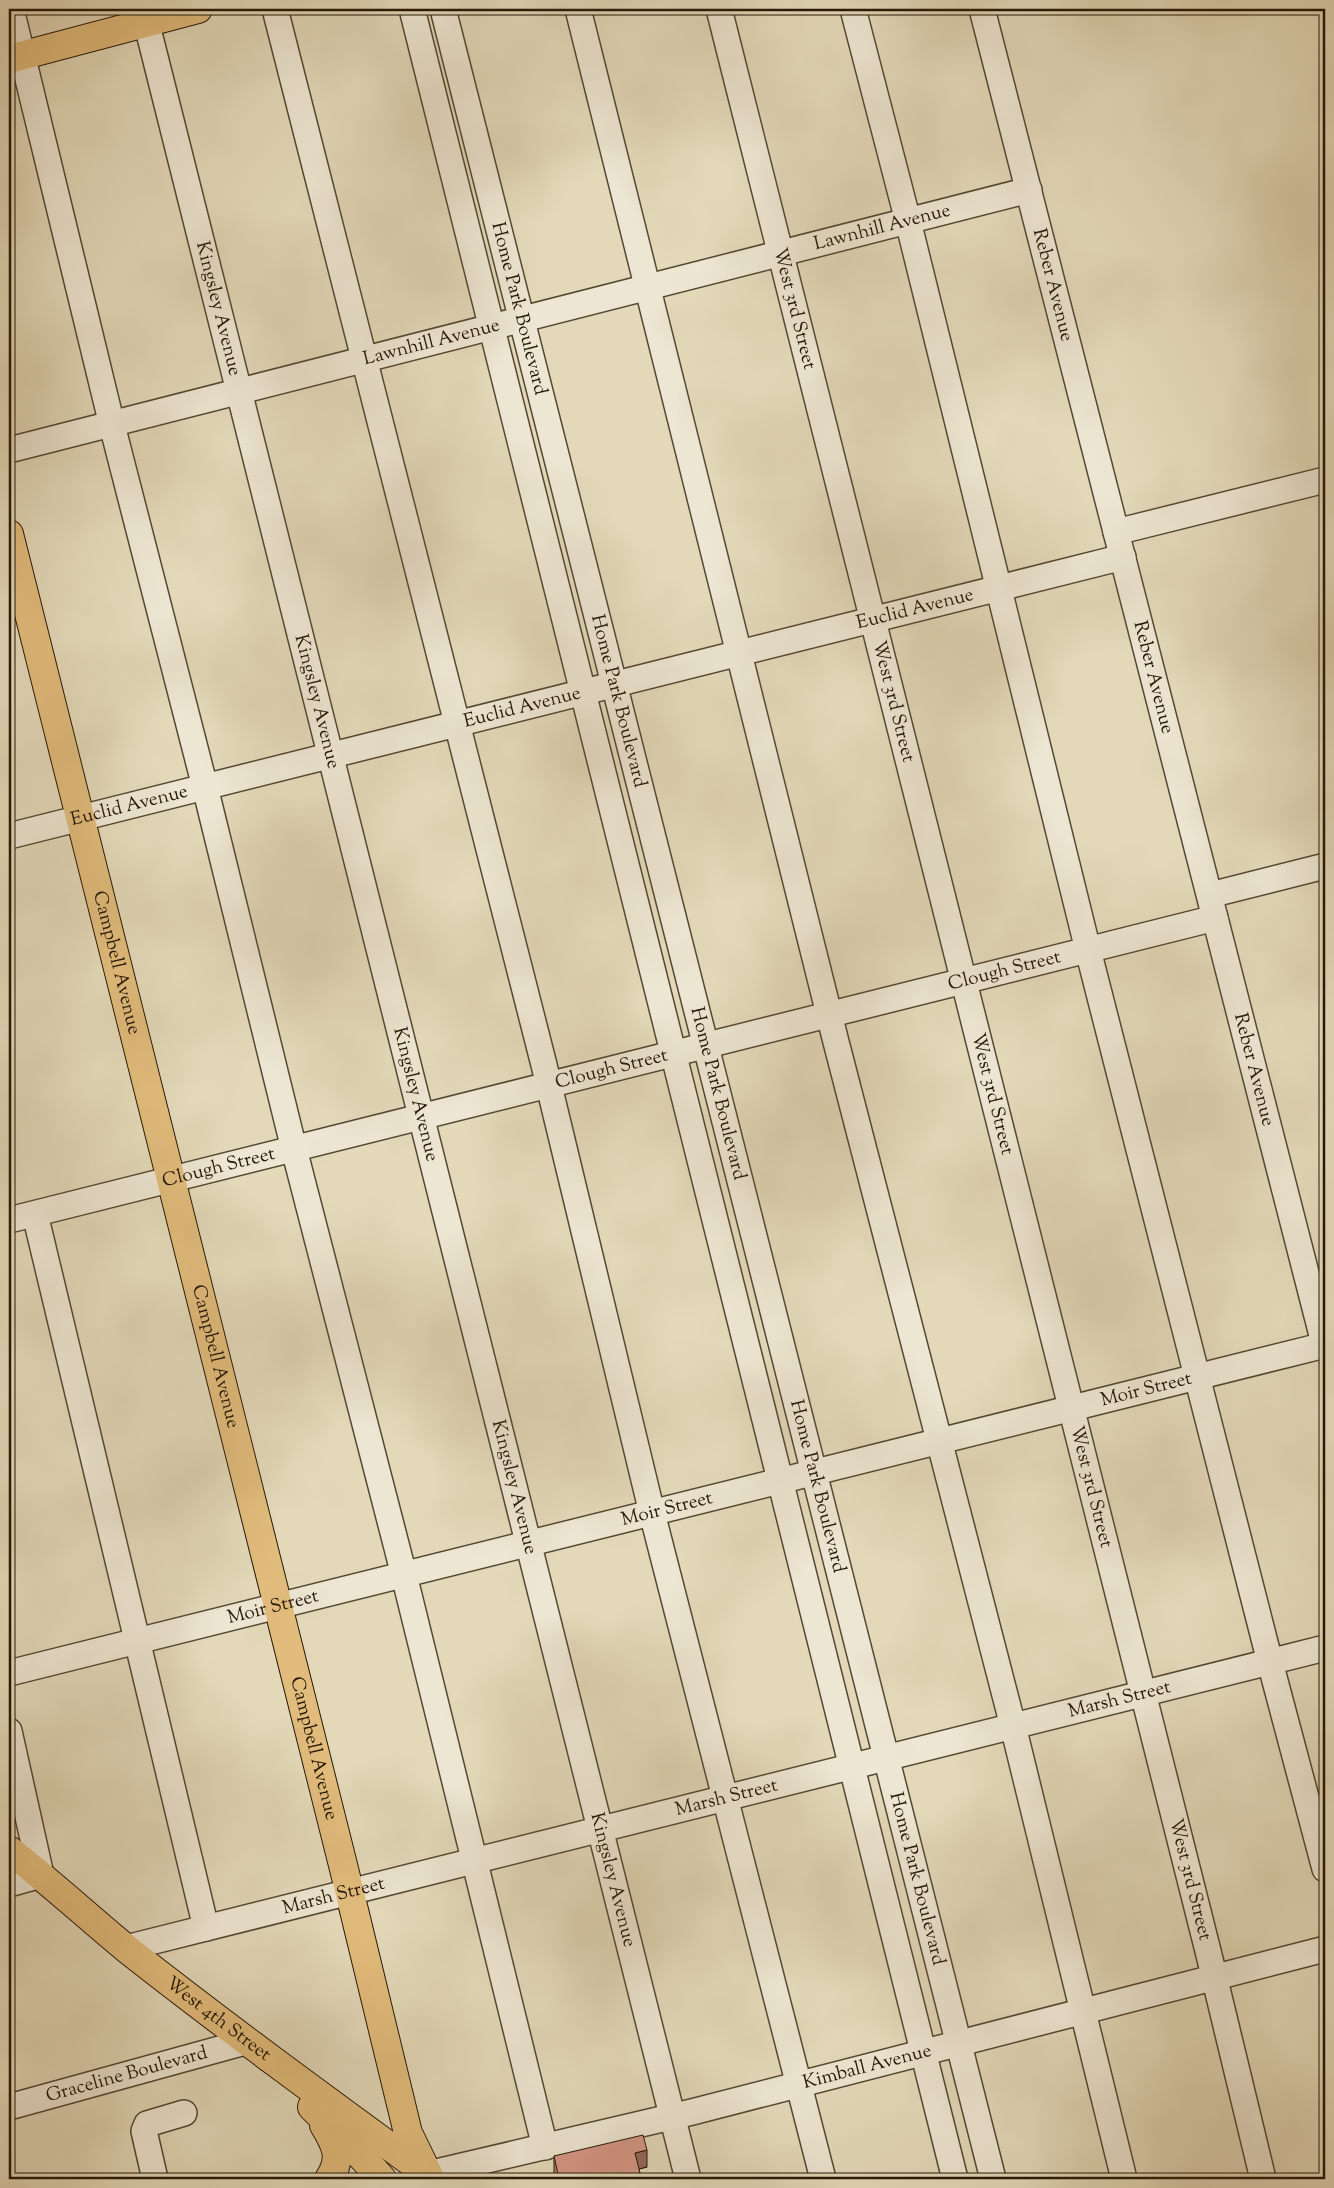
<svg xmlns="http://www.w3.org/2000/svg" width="1334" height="2188" font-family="'Sorts Mill Goudy',serif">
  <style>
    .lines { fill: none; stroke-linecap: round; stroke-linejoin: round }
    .minor-casing { stroke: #544834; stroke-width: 28 }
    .major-casing { stroke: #251807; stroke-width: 30 }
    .minor { stroke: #ede6d2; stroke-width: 25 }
    .major { stroke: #e2bc7c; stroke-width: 28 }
    .wall { fill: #b68172; stroke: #251807 }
    .shaded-wall { fill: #94695c; stroke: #251807 }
    .building { fill: #d49684; stroke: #251807 }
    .labels { text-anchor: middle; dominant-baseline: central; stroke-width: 4; stroke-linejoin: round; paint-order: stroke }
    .street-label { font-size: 19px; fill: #251807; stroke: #ede6d2 }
  </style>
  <rect width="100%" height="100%" fill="#e3d9b9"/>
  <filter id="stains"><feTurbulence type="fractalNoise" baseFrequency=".004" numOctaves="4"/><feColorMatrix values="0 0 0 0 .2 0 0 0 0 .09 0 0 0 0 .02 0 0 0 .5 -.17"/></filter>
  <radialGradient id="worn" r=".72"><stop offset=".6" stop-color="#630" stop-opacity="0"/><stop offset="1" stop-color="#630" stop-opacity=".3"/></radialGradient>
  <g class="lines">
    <defs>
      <g id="minor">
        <path d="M11 9 112 425 205 787 294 1149 404 1575 545 2147"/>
        <path id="s1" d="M143 9 688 2179"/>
        <path d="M275 9 544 1065 652 1513 823 2179"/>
        <path d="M412 9 955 2179"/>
        <path id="s2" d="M443 9 993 2179"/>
        <path d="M578 9 835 1038 1013 1726 1124 2179"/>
        <path id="s3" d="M719 9 1209 1955 1263 2179"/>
        <path d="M853 9 908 221 1088 950 1270 1662 1325 1869"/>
        <path id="s4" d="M982 9 1325 1347"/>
        <path id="s5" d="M9 450 1029 190"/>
        <path d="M1116 532 1325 480"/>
        <path id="s6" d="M9 836 1123 557"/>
        <path d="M1210 895 1325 866"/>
        <path d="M35 1214 206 1928"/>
        <path id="s7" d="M9 1220 1215 918"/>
        <path id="s8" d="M9 1673 1325 1345"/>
        <path d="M9 1731 41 1875 9 1884"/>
        <path id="s9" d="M126 1948 1325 1648"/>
        <path id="s10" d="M9 2107 245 2042"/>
        <path id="s11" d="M428 2174 692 2112 1325 1949"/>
        <path d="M155 2179 144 2131 147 2124 184 2113"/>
      </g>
      <g id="major">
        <path d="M9 59 198 9"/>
        <path id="s12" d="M9 534 344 1869 408 2133 428 2174"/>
        <path id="s13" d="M9 1850C50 1882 88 1917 128 1950 226 2027 326 2100 426 2173"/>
        <path d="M312 2107 362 2157 382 2179"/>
        <path d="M324 2125C336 2145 343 2158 329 2179"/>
      </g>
    </defs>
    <use href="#minor" class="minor-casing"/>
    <use href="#major" class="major-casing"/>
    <use href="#minor" class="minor"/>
    <use href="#major" class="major"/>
  </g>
  <path class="wall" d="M554 2156 647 2167 639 2169 640 2179H555L554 2173Z"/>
  <path class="shaded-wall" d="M647 2150V2167L635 2170V2153Z
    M640 2173V2179H614Z"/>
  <path class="building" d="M643 2135 647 2150 635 2153 640 2173 614 2179H559L554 2156Z"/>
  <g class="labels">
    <g class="street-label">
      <text stroke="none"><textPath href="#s5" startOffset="901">Lawnhill Avenue</textPath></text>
      <text stroke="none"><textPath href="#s4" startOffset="285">Reber Avenue</textPath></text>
      <text stroke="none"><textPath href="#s1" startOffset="309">Kingsley Avenue</textPath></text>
      <text stroke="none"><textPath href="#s3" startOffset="309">West 3rd Street</textPath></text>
      <text stroke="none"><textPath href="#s2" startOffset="309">Home Park Boulevard</textPath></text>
      <text stroke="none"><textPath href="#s5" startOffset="436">Lawnhill Avenue</textPath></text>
      <text stroke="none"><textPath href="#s6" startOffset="934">Euclid Avenue</textPath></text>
      <text stroke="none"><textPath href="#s4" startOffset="690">Reber Avenue</textPath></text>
      <text stroke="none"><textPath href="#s1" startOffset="714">Kingsley Avenue</textPath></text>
      <text stroke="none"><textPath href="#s2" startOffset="714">Home Park Boulevard</textPath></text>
      <text stroke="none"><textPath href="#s3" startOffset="714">West 3rd Street</textPath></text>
      <text stroke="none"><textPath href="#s6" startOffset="529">Euclid Avenue</textPath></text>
      <text stroke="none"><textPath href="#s6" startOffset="124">Euclid Avenue</textPath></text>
      <text stroke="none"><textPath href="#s12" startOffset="442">Campbell Avenue</textPath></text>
      <text stroke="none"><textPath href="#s7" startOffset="1026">Clough Street</textPath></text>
      <text stroke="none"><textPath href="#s7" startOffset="621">Clough Street</textPath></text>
      <text stroke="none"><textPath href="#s4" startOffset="1095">Reber Avenue</textPath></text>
      <text stroke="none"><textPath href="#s1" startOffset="1119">Kingsley Avenue</textPath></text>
      <text stroke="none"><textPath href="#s2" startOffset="1119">Home Park Boulevard</textPath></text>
      <text stroke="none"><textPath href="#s3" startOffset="1119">West 3rd Street</textPath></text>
      <text stroke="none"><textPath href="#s7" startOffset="216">Clough Street</textPath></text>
      <text stroke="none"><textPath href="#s12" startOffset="848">Campbell Avenue</textPath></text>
      <text stroke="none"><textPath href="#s8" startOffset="1172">Moir Street</textPath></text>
      <text stroke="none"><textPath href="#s3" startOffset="1524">West 3rd Street</textPath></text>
      <text stroke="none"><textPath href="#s1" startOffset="1524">Kingsley Avenue</textPath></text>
      <text stroke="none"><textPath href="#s2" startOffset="1524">Home Park Boulevard</textPath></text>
      <text stroke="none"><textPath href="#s8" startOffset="678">Moir Street</textPath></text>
      <text stroke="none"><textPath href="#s8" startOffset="272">Moir Street</textPath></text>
      <text stroke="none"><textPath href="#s9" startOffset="1024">Marsh Street</textPath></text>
      <text stroke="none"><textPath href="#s12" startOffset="1252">Campbell Avenue</textPath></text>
      <text stroke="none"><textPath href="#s9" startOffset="619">Marsh Street</textPath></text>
      <text stroke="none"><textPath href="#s2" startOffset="1929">Home Park Boulevard</textPath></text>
      <text stroke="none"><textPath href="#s3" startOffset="1929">West 3rd Street</textPath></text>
      <text stroke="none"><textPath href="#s1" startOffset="1929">Kingsley Avenue</textPath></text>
      <text stroke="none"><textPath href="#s9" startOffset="214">Marsh Street</textPath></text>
      <text stroke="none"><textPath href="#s13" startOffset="269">West 4th Street</textPath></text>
      <text stroke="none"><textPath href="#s11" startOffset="452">Kimball Avenue</textPath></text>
      <text stroke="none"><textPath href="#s10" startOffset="122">Graceline Boulevard</textPath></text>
    </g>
  </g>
  <rect width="1334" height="2188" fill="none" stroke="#e3d9b9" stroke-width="30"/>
  <rect x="10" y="10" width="1314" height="2168" fill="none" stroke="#251807" stroke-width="2.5"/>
  <rect x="15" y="15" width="1304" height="2158" fill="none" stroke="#251807"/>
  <rect width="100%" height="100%" filter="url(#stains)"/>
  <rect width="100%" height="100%" fill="url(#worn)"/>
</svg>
